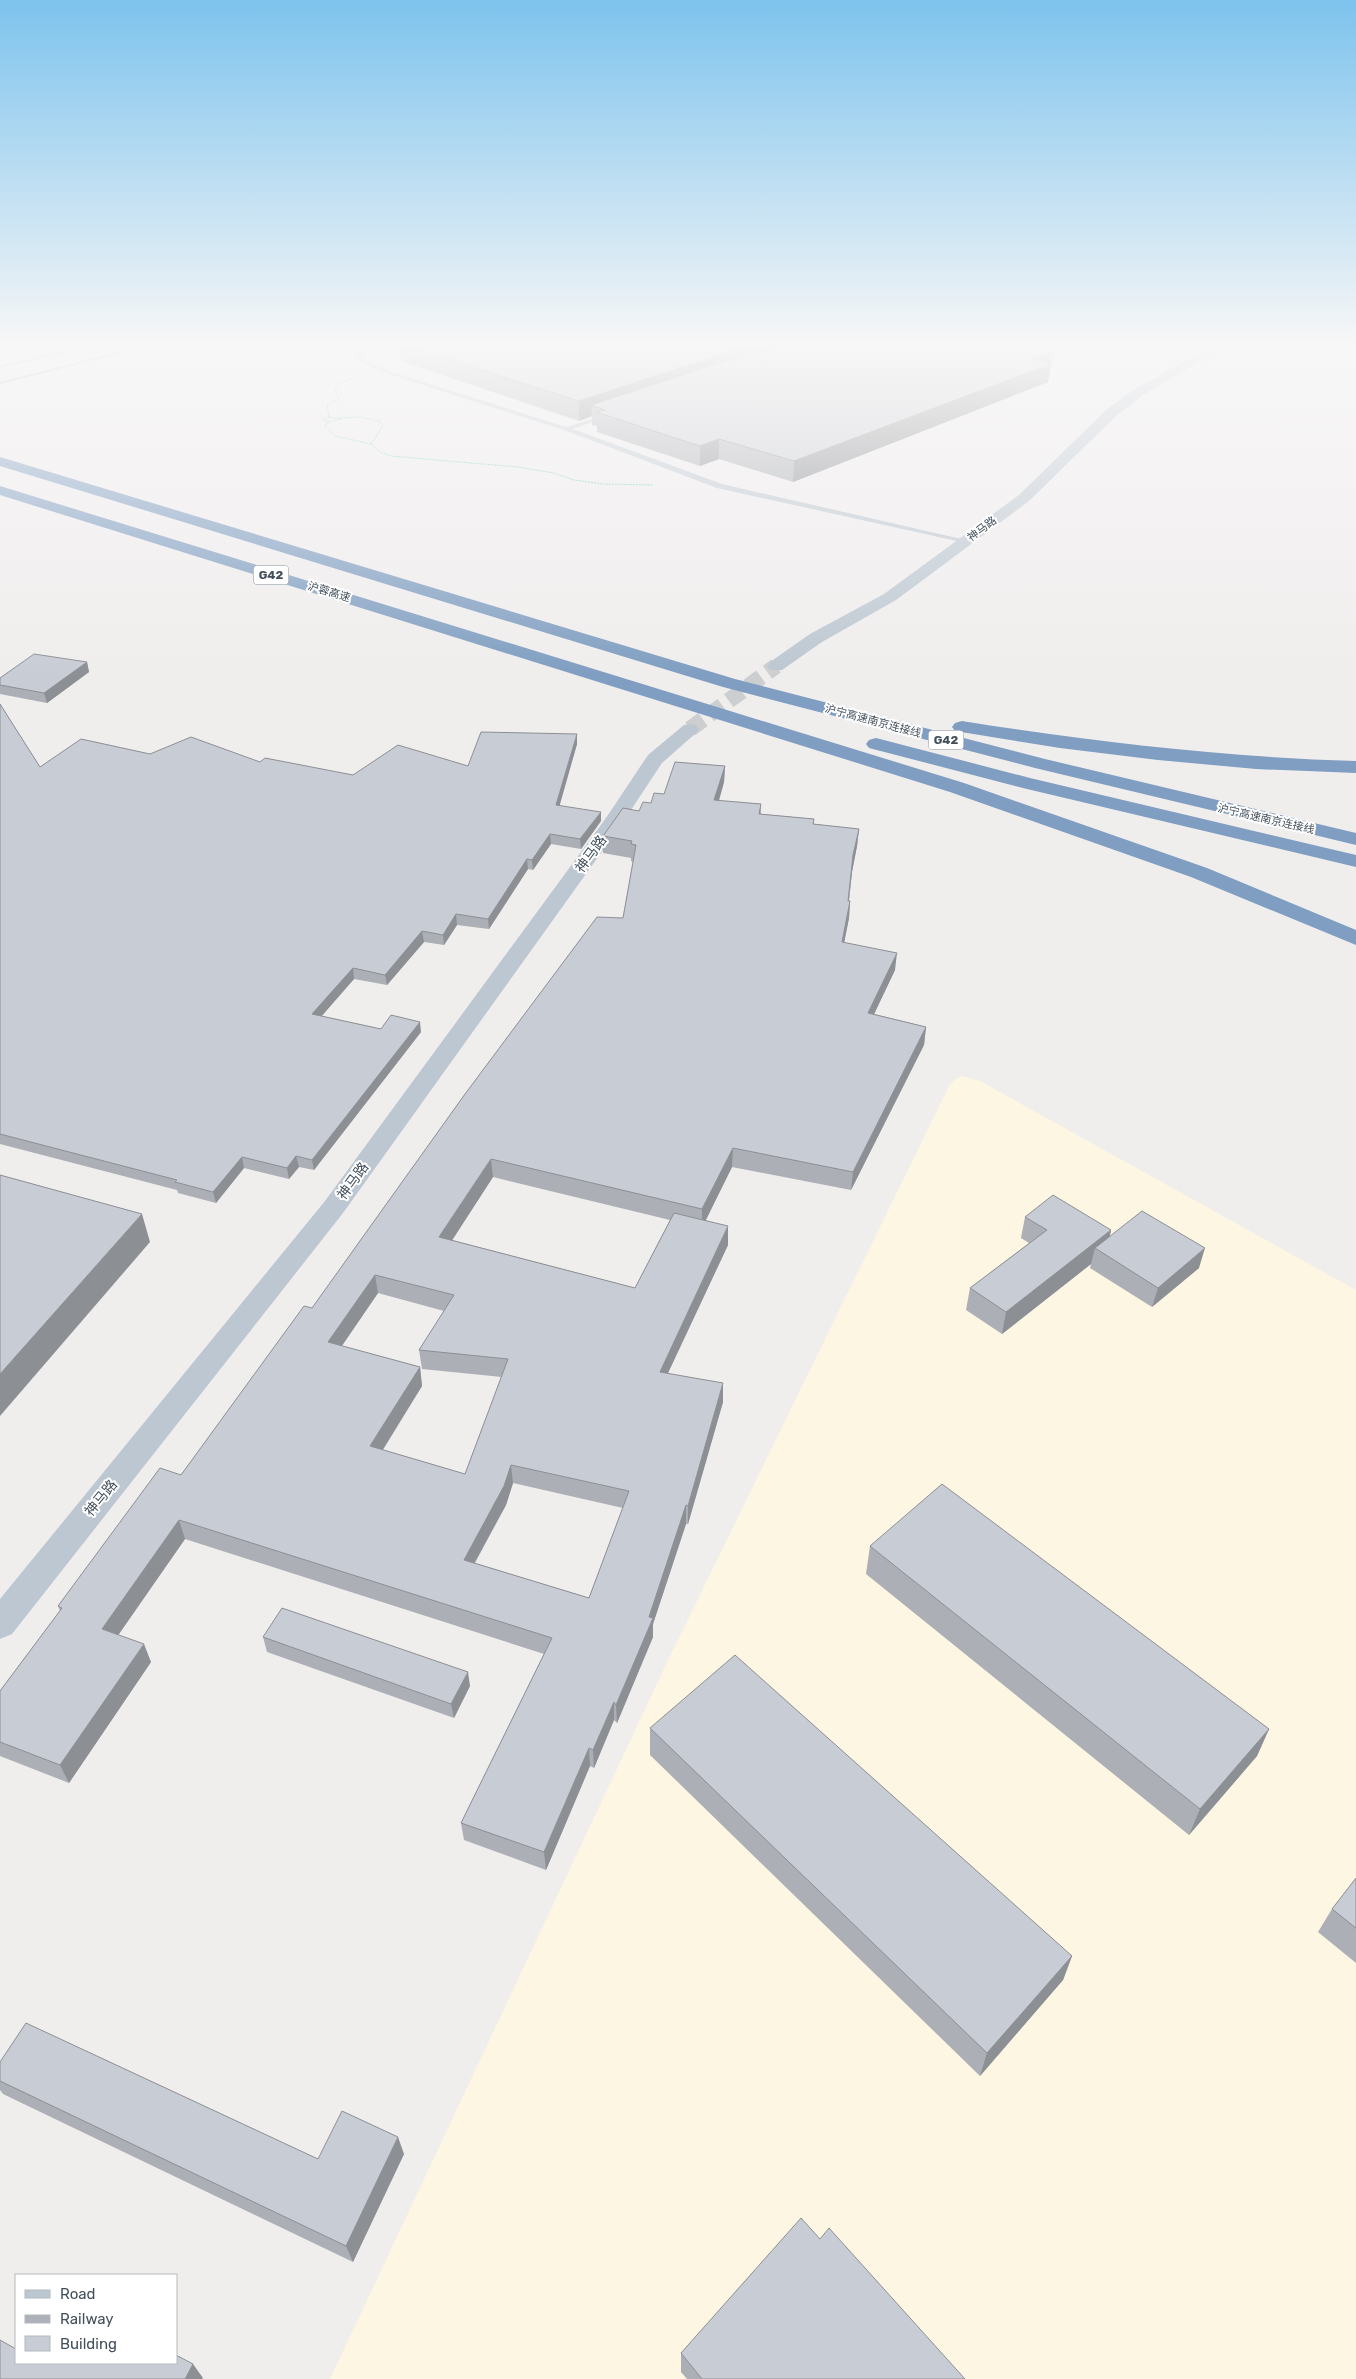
<svg xmlns="http://www.w3.org/2000/svg" width="1356" height="2379" font-family="Rubik,'Noto Sans SC',sans-serif">
  <style>
    .commercial { fill: #fdf6e3 }
    .water { fill: #7ed9f4 }
    .lines { fill: none; stroke-linecap: round; stroke-linejoin: round }
    .street-tunnel { stroke: #cdced0; stroke-width: 16; stroke-dasharray: 16 8; stroke-linecap: butt }
    .path { stroke: #6bd4a2; stroke-width: 1; stroke-dasharray: 2 1; stroke-linecap: butt }
    .lane { fill: #bcc7d1; fill-rule: evenodd }
    .street { fill: #bcc7d1; fill-rule: evenodd }
    .highway { fill: #7f9ec1; fill-rule: evenodd }
    .rail { stroke: #aeb2b8; stroke-width: 2 }
    .wall { fill: #acafb6; fill-rule: evenodd }
    .shaded-wall { fill: #8c8f94 }
    .building { fill: #c8ccd4; stroke: #8c8f94; fill-rule: evenodd }
    .labels { text-anchor: middle; dominant-baseline: central; stroke-width: 4; stroke-linejoin: round; paint-order: stroke }
    .far-street-label { font-size: 11px; fill: #43505c; stroke: #fff }
    .shield { fill: #fff; stroke: #7b848d; stroke-width: 1 }
    .shield-label { font-size: 12px; font-weight: bold; fill: #43505c }
    .street-label { font-size: 14px; fill: #43505c; stroke: #fff }
  </style>
  <rect width="100%" height="100%" fill="#f0eded"/>
  <path class="commercial" d="M962 1076 980 1081 1356 1290V2379H330L671 1654 949 1086 954 1080Z"/>
  <path class="water" d="M0 343H43L0 353Z"/>
  <g class="lines">
    <path class="street-tunnel" d="M690 729 776 666"/>
    <path class="path" d="M329 417 327 405 339 399 335 389 341 383 354 378
      M329 417 341 419 330 422 323 420Z
      M340 418 360 417 380 421 383 426 371 444 380 452 391 456 518 467 554 473 574 480 603 484 653 485
      M328 422 325 426 335 436 371 444"/>
    <path class="lane" d="M374 343H381L361 354 365 360 389 371 566 427 609 414V416L573 429 722 484 970 541 966 543 717 488 564 430 385 373 360 362 356 352Z"/>
    <path class="street" d="M1217 343H1231L1143 395 1116 416 1029 501 896 600 822 642 782 670H770L767 666 770 662 810 634 884 594 1019 495 1106 410 1135 389Z
      M690 724 696 725 699 729 696 733 662 763 621 825 343 1213 12 1634 0 1639V1599L325 1201 606 818 648 755 684 725Z"/>
    <path class="highway" d="M0 457 735 679 1045 759 1356 833V845L1035 768 723 687 0 466Z
      M0 486 964 783 1207 868 1356 930V945L1191 877 950 792 0 495Z
      M962 721C1093 742 1224 757 1356 761V773L1256 769 1158 760 1060 748 955 731 952 727 955 723Z
      M876 738 1030 778 1356 855V867L1027 789 869 748 866 744 869 740Z"/>
    <path class="rail" d="M0 367 102 343
      M0 383 158 343"/>
  </g>
  <path class="wall" d="M399 343 1053 351 1048 382 793 482 719 459 700 466 597 432V426L592 425V416L579 421 401 361Z
    M87 662 89 672 47 703 0 694V678Z
    M0 704 40 767 150 754 260 762 353 775 468 766 577 744 559 805 601 821 581 849 551 844 533 870 528 869 489 929 457 925 444 945 424 942 387 985 354 979 321 1016 381 1029 421 1032 314 1170 299 1167 289 1179 244 1168 216 1203 178 1193 177 1190 0 1144Z
    M725 766 724 782 719 801 761 804V814L814 819V824L859 829 857 846 852 872 849 901H850L849 918 844 942 895 970 874 1014 926 1027 924 1045 851 1190 732 1167 705 1221 728 1245 668 1373 723 1402 688 1524H686L653 1624V1637L617 1723 614 1720 594 1768 590 1766 546 1870 464 1840 461 1823 544 1654 185 1539 118 1635 151 1662 69 1783 0 1756V1691L60 1611 58 1606 181 1475 312 1308 623 918 633 862 631 861V858L603 853V836L664 794ZM493 1177 670 1220 635 1288 452 1240ZM378 1293 444 1311 419 1350 422 1369 502 1377 465 1474 383 1450 422 1386 420 1367 342 1346ZM513 1483 623 1508 589 1598 475 1563 506 1505Z
    M1025 1217 1111 1230 1110 1236 1199 1268 1152 1307 1090 1268 1091 1264 1002 1334 966 1310 970 1288 1029 1243 1021 1238Z
    M870 1546 1269 1729 1257 1756 1189 1835 866 1574Z
    M263 1637 470 1686 454 1718 267 1652Z
    M650 1728 1072 1956 1063 1980 980 2076 650 1755Z
    M1356 1878V1963L1318 1932 1332 1909Z
    M0 2062 318 2159 404 2154 353 2262 3 2094 0 2090Z
    M820 2239 965 2379H687L681 2372V2353Z"/>
  <path class="shaded-wall" d="M761 343H853L591 405 592 416 579 421V401L753 344Z
    M1053 351 1048 382 793 482 794 461Z
    M719 439V459L700 466V446Z
    M87 662 89 672 47 703 44 693Z
    M577 734V744L557 815 556 805Z
    M725 766 724 782 714 817V800Z
    M601 812V821L581 849 580 839Z
    M859 829 857 846 852 872 847 918 853 855Z
    M550 834 551 844 533 870 532 860Z
    M527 859 528 869 489 929 488 919Z
    M850 901 849 918 841 959 842 942Z
    M456 914 457 925 444 945 443 935Z
    M422 931 424 942 387 985 385 975Z
    M897 953 895 970 866 1031 868 1013Z
    M353 968 354 979 314 1025 312 1014Z
    M420 1022 421 1032 314 1170 312 1160Z
    M926 1027 924 1045 851 1190 853 1172Z
    M733 1148 732 1167 702 1228V1209Z
    M296 1156 299 1167 289 1179 287 1168Z
    M242 1157 244 1168 216 1203 213 1192Z
    M491 1159 493 1177 442 1256 439 1237Z
    M142 1214 150 1242 0 1416V1374Z
    M728 1226V1245L660 1390V1372Z
    M1111 1230 1106 1252 1095 1248 1091 1264 1002 1334 1006 1312Z
    M1205 1248 1199 1268 1152 1307 1158 1288Z
    M375 1275 378 1293 332 1360 328 1342Z
    M420 1367 422 1386 373 1465 370 1446Z
    M723 1383V1402L688 1524V1506Z
    M511 1465 513 1483 506 1505 466 1578 464 1560Z
    M686 1505V1524L653 1624V1637L617 1723 616 1705 649 1617Z
    M179 1520 185 1539 110 1647 102 1629Z
    M144 1644 151 1662 69 1783 60 1765Z
    M468 1672 470 1686 454 1718 451 1704Z
    M614 1702V1720L594 1768 593 1750Z
    M1269 1729 1257 1756 1189 1835 1200 1809Z
    M589 1748 590 1766 546 1870 544 1852Z
    M1072 1956 1063 1980 980 2076 987 2053Z
    M398 2137 404 2154 353 2262 346 2246Z
    M193 2364 203 2378 202 2379H185Z"/>
  <path class="building" d="M399 343H761L753 344 579 401Z
    M801 343H1021L1053 351 1032 359 1051 364 794 461 719 439 700 446 596 412 605 410 591 405 757 351Z
    M34 654 87 662 44 693 0 685V678Z
    M0 704 40 767 81 739 150 754 191 737 260 762 265 758 353 775 398 745 468 766 481 732 577 734 556 805 601 812 580 839 550 834 532 860 527 859 488 919 456 914 443 935 422 931 385 975 353 968 312 1014 381 1029 391 1015 420 1022 312 1160 296 1156 287 1168 242 1157 213 1192 175 1182 177 1180 0 1134Z
    M675 762 725 766 714 800 761 804 759 814 814 819 813 824 859 829 853 855 848 901H850L842 942 897 953 868 1013 926 1027 853 1172 733 1148 702 1209 491 1159 439 1237 635 1288 674 1213 728 1226 660 1372 723 1383 688 1506 686 1505 649 1617 653 1618 616 1705 614 1702 593 1750 589 1748 544 1852 461 1823 552 1638 179 1520 102 1629 144 1644 60 1765 0 1742V1691L62 1608 58 1606 160 1468 181 1475 304 1306 312 1308 465 1094 597 917 623 918 636 845 631 844 632 841 603 836 623 808 639 811 643 802 651 803 654 793 664 794ZM375 1275 454 1295 419 1350 508 1359 465 1474 370 1446 420 1367 328 1342ZM511 1465 629 1491 589 1598 464 1560 504 1486Z
    M0 1175 142 1214 0 1374Z
    M1053 1195 1111 1230 1006 1312 970 1288 1047 1230 1025 1217Z
    M1142 1211 1205 1248 1158 1288 1095 1248Z
    M942 1484 1269 1729 1200 1809 870 1546Z
    M282 1608 468 1672 451 1704 263 1637Z
    M735 1655 1072 1956 987 2053 650 1728Z
    M1356 1878V1928L1332 1909Z
    M26 2023 318 2159 342 2111 398 2137 346 2246 0 2081V2062Z
    M801 2218 820 2239 829 2228 965 2379H702L681 2353Z
    M0 2340 16 2349V2363H176V2355L193 2364 185 2379H0Z"/>
  <linearGradient id="sky" x2="0" y2="1"><stop stop-color="#7dc3ed"/><stop offset="0.51" stop-color="#f8f7f7"/><stop offset="1" stop-color="#f8f7f7" stop-opacity="0"/></linearGradient>
  <rect width="1356" height="676" fill="url(#sky)"/>
  <g class="labels">
    <g class="far-street-label">
      <text transform="translate(982 529) rotate(-37)">神马路</text>
      <text transform="translate(329 592) rotate(17)">沪蓉高速</text>
      <text transform="translate(873 721) rotate(15)">沪宁高速南京连接线</text>
      <text transform="translate(1266 819) rotate(13)">沪宁高速南京连接线</text>
    </g>
    <g class="shield">
      <rect x="253.5" y="565.5" width="35" height="19" rx="4"/>
      <rect x="928.5" y="730.5" width="35" height="19" rx="4"/>
    </g>
    <g class="shield-label">
      <text x="271" y="575">G42</text>
      <text x="946" y="740">G42</text>
    </g>
    <g class="street-label">
      <text transform="translate(591 854) rotate(-54)">神马路</text>
      <text transform="translate(353 1181) rotate(-54)">神马路</text>
      <text transform="translate(101 1498) rotate(-51)">神马路</text>
    </g>
  </g>
  <rect x="15" y="2274" width="162" height="90" fill="#ffffff" stroke="#b4b9be"/>
  <rect x="25" y="2290" width="25" height="8" fill="#bcc7d1" stroke="#b4b9be"/>
  <text x="60" y="2299" font-size="15" fill="#43505c">Road</text>
  <rect x="25" y="2315" width="25" height="8" fill="#aeb2b8" stroke="#b4b9be"/>
  <text x="60" y="2324" font-size="15" fill="#43505c">Railway</text>
  <rect x="25" y="2336" width="25" height="15" fill="#c8ccd4" stroke="#b4b9be"/>
  <text x="60" y="2349" font-size="15" fill="#43505c">Building</text>
</svg>
